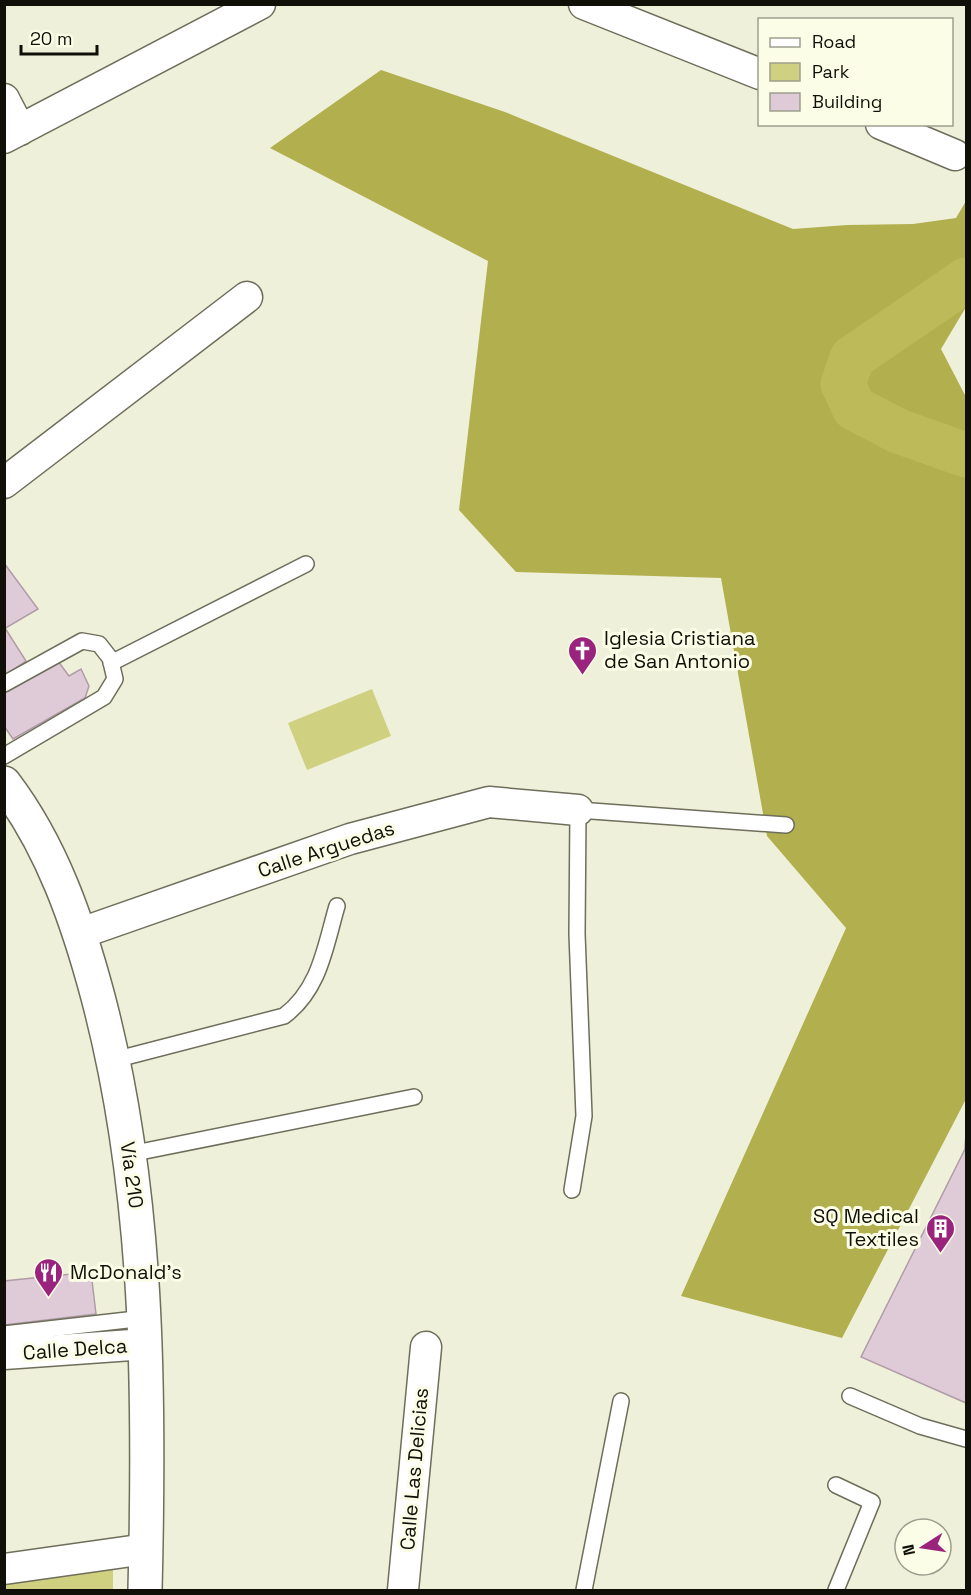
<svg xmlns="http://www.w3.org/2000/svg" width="971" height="1595" font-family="'Space Grotesk',sans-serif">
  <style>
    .green { fill: #d0d081 }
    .forest { fill: #b1af4e }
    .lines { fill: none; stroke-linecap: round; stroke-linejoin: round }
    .river { stroke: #bcba59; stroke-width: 45 }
    .building { fill: #dfcad7; stroke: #b09ca8; stroke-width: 1.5 }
    .lane-casing { stroke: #6e6e5b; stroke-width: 18 }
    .street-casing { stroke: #6e6e5b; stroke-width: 33 }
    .secondary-casing { stroke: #6e6e5b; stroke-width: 36 }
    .lane { stroke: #fff; stroke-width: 15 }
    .street { stroke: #fff; stroke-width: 30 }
    .secondary { stroke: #fff; stroke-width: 33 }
    .labels { text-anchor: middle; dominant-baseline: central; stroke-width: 6; stroke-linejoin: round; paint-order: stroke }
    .poi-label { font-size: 20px; fill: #101009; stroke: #fcfde7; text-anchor: start }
    .street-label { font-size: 20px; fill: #101009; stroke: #fcfde7 }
  </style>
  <rect width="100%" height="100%" fill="#eff0da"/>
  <path class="green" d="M372 689 391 736 307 770 288 723Z
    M113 1563V1590H5V1578Z"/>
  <path class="forest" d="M381 70 505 112 793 229 847 225 913 224 956 218 966 201V307L941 349 966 397V1099L842 1338 681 1296 846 928 767 836 721 578 516 572 459 510 488 261 270 148Z"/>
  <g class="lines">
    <path class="river" d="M966 280 852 358 843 384 854 408 898 431 966 455"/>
  </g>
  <path class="building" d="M4 563 38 609 4 629Z
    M5 628 26 661 4 676V629Z
    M55 657 69 676 81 669 89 686 85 698 13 739 4 726V690Z
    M966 1132V1403L861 1357 965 1149Z
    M91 1272 96 1314 4 1325V1281Z"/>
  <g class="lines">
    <defs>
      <path id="lane" d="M111 663 306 564
        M4 684 82 641 99 644 110 658 115 679 104 697 4 756
        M114 1060 284 1016C320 989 325 947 337 906
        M130 1154 414 1097
        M572 1190 584 1116 577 934 578 810 786 825
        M4 1334 145 1318
        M850 1396 920 1426 966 1439
        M584 1590 621 1401
        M836 1590 872 1502 836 1485"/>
      <path id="street" d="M584 4 760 74
        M4 99 20 130
        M881 124 955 155
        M4 138 260 4
        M4 483 247 297
        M81 933 350 839 489 802 578 810
        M4 1354 146 1344
        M4 1569 146 1549
        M403 1590 426 1347"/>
      <path id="secondary" d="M4 783C52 846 78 922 98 997 149 1190 150 1392 145 1590"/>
    </defs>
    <use href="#lane" class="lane-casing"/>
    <use href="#street" class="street-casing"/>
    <use href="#secondary" class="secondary-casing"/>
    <use href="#lane" class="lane"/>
    <use href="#street" class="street"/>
    <use href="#secondary" class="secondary"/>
  </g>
  <defs>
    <symbol id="church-pin" viewBox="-11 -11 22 30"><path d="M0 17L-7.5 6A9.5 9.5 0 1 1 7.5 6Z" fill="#9a237d" stroke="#fcfde7"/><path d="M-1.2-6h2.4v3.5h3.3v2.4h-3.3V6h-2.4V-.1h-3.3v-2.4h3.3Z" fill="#fff"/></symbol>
    <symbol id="building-pin" viewBox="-11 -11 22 30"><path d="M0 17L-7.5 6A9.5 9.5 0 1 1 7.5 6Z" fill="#9a237d" stroke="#fcfde7"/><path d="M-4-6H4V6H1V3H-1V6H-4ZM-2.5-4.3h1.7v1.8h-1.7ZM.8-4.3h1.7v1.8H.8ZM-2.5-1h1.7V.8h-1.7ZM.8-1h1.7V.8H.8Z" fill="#fff"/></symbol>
    <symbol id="restaurant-pin" viewBox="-11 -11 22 30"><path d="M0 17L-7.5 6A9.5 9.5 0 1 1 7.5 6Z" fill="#9a237d" stroke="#fcfde7"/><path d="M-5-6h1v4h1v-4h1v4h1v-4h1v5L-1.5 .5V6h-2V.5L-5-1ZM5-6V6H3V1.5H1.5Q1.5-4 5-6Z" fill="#fff"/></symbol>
  </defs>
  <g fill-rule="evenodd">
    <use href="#church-pin" x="566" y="634" width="33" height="45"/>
    <use href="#building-pin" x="924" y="1212" width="33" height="45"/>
    <use href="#restaurant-pin" x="32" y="1256" width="33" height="45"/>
  </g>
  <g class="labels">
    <g class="poi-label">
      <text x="604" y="638">Iglesia Cristiana<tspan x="604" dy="23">de San Antonio</tspan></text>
      <text x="919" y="1216" text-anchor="end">SQ Medical<tspan x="919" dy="23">Textiles</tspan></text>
      <text x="70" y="1272">McDonald's</text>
    </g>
    <g class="street-label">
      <text transform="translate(326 849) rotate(-18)">Calle Arguedas</text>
      <text transform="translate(132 1175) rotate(82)">Vía 210</text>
      <text transform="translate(75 1349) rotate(-4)">Calle Delca</text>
      <text transform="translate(414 1469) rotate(-85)">Calle Las Delicias</text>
    </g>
  </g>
  <rect width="971" height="1595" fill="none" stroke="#101009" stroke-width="12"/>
  <rect x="758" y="18" width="195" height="108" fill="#fcfde7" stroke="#9e9e8e" stroke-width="1.5"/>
  <rect x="770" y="38" width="30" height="9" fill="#ffffff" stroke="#9e9e8e" stroke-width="1.5"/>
  <text x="812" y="48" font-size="18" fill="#101009">Road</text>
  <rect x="770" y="63" width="30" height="18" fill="#d0d081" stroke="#9e9e8e" stroke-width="1.5"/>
  <text x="812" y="78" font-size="18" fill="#101009">Park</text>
  <rect x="770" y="93" width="30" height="18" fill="#dfcad7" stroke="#9e9e8e" stroke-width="1.5"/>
  <text x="812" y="108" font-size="18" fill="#101009">Building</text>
  <g transform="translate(923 1547) rotate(258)"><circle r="28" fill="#fcfde7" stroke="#9e9e8e" stroke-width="1.5"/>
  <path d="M0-4.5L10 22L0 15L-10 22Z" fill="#9a237d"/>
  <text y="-9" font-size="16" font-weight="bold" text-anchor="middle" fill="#101009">N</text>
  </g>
  <path d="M21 45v9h76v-9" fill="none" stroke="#101009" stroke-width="3"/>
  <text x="30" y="45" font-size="18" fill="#101009" stroke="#fcfde7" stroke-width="4.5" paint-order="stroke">20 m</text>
</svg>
